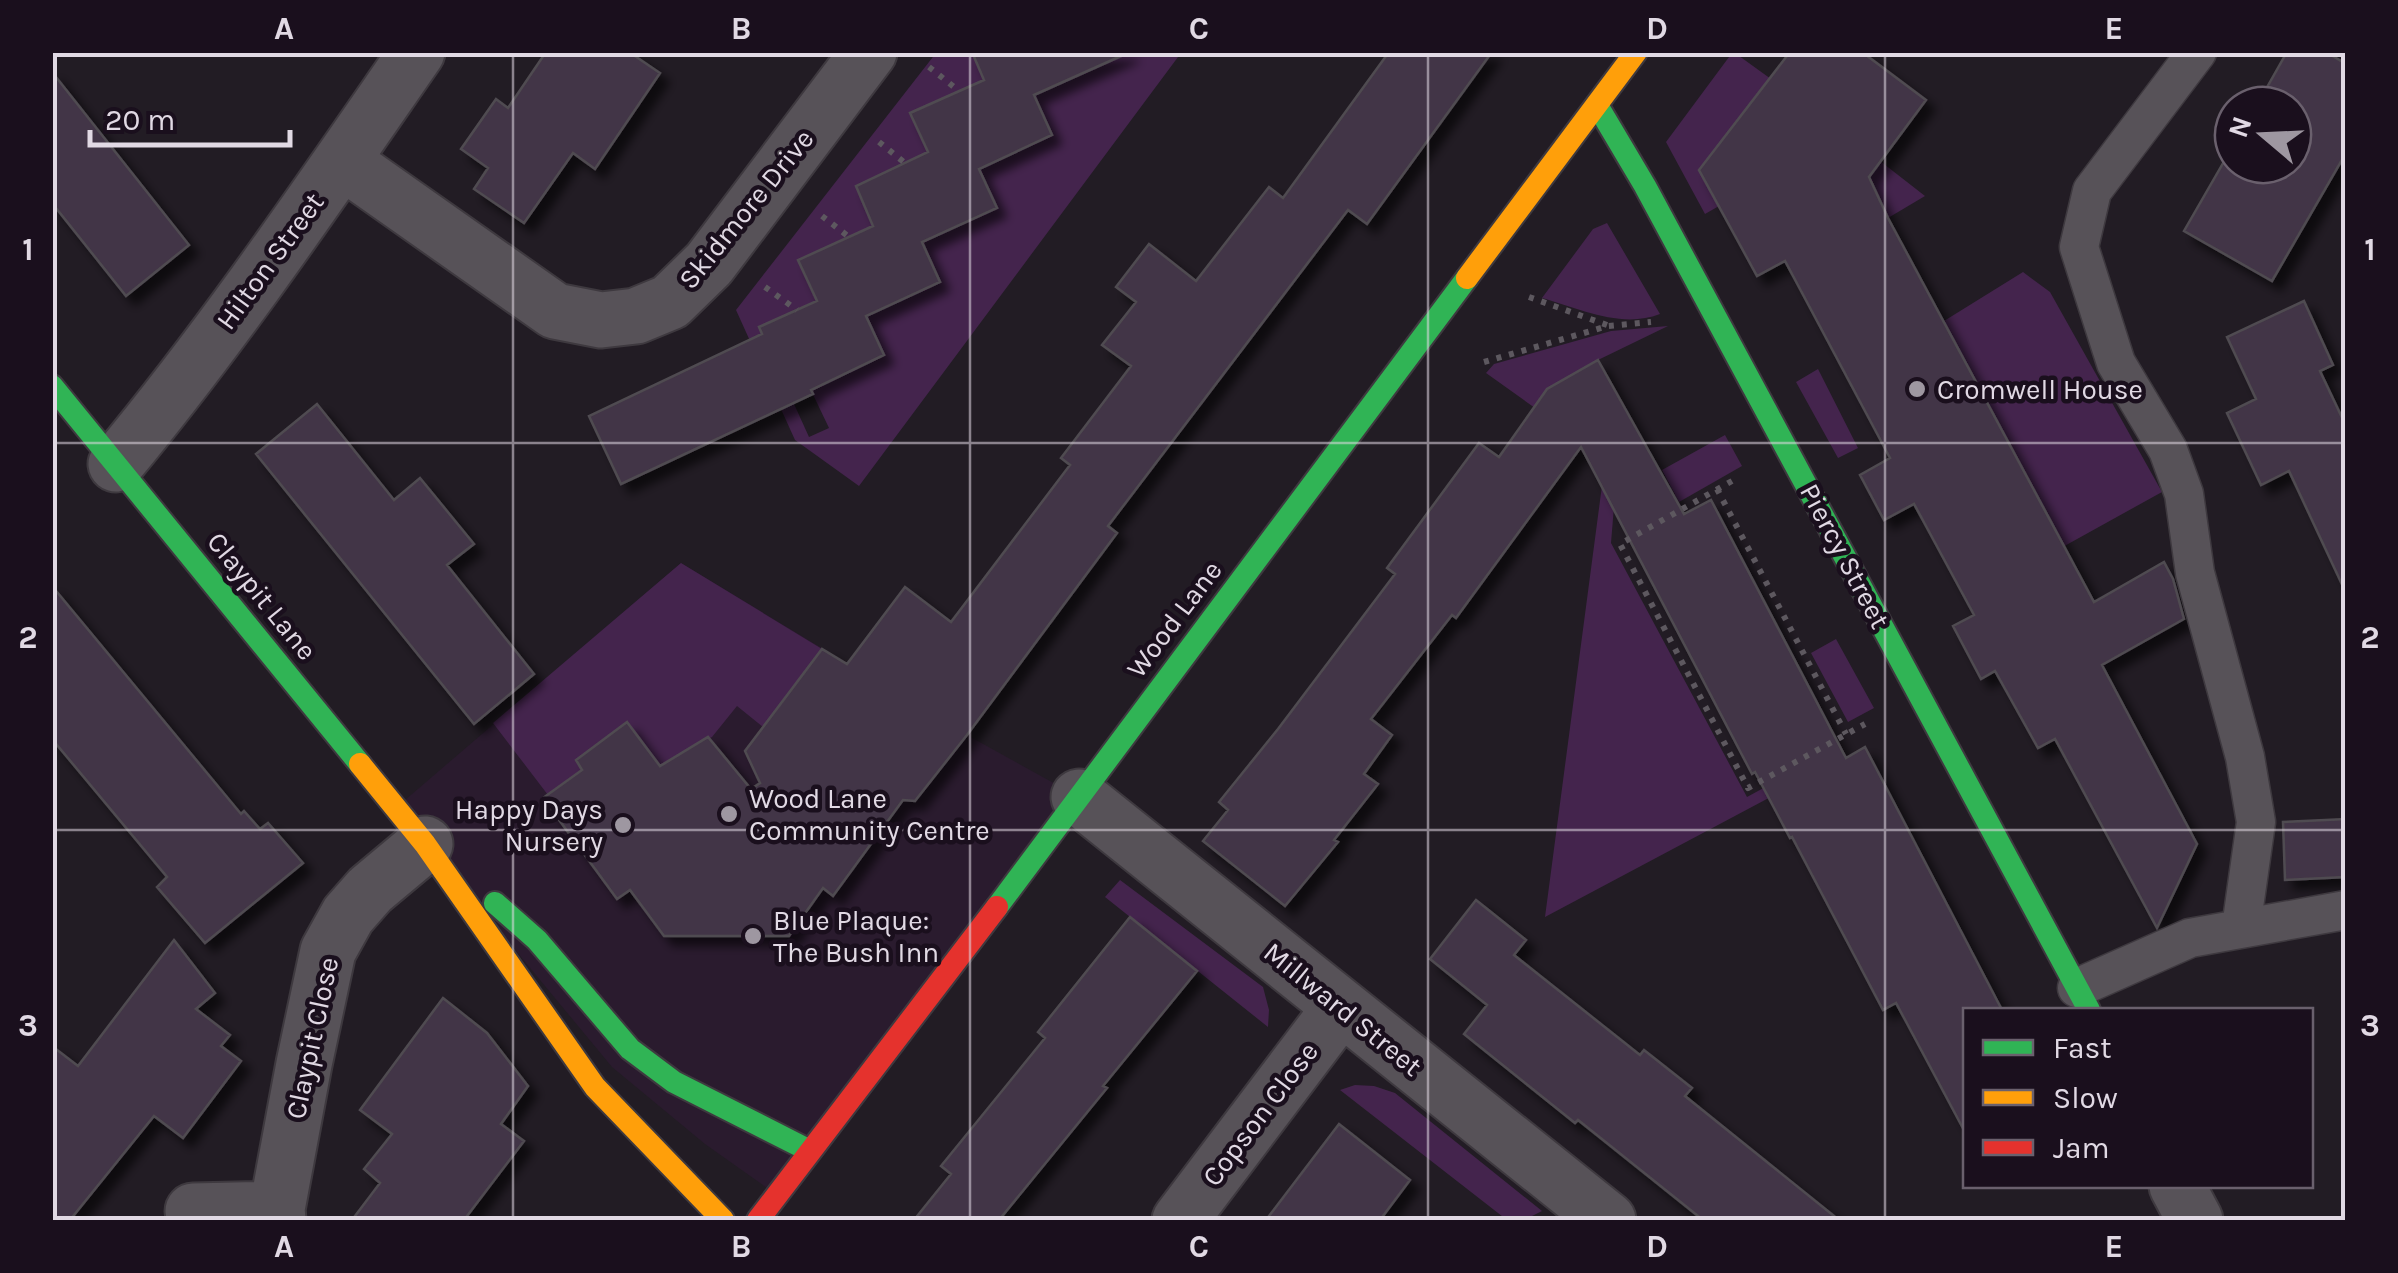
<svg xmlns="http://www.w3.org/2000/svg" width="2398" height="1273" font-family="Karla,sans-serif">
  <style>
    .built { fill: #2a1b2e }
    .green { fill: #44244d }
    .building { fill: #423646; stroke: #504b51; stroke-width: 2.5; filter: url(#shadow) }
    .lines { fill: none; stroke-linecap: round; stroke-linejoin: round }
    .lane-casing { stroke: #3e393f; stroke-width: 41 }
    .street-casing { stroke: #3e393f; stroke-width: 59 }
    .fast-casing { stroke: #3e393f; stroke-width: 26 }
    .slow-casing { stroke: #3e393f; stroke-width: 26 }
    .jam-casing { stroke: #3e393f; stroke-width: 26 }
    .path { stroke: #5d585f; stroke-width: 6; stroke-dasharray: 5 8; stroke-linecap: butt }
    .lane { stroke: #575258; stroke-width: 38 }
    .street { stroke: #575258; stroke-width: 55 }
    .fast { stroke: #30b455; stroke-width: 22 }
    .slow { stroke: #ff9f0a; stroke-width: 22 }
    .jam { stroke: #e5322d; stroke-width: 22 }
    .grid { fill: none; stroke: #e1d9e4; stroke-width: 2.5; stroke-opacity: 0.55 }
    .poi-dot { fill: #9e97a1; stroke: #1a0f1d; stroke-width: 4 }
    .labels { text-anchor: middle; dominant-baseline: central; stroke-width: 9; stroke-linejoin: round; paint-order: stroke }
    .street-label { font-size: 28px; fill: #e1d9e4; stroke: #1a0f1d }
    .poi-label { font-size: 28px; fill: #e1d9e4; stroke: #1a0f1d; text-anchor: start }
    .neatline { fill: none; stroke: #e1d9e4; stroke-width: 4 }
    .grid-label { font-size: 32px; text-anchor: middle; font-weight: bold; fill: #e1d9e4 }
  </style>
  <defs>
    <filter id="shadow"><feDropShadow dx="9" dy="9" stdDeviation="5" flood-color="#0009"/></filter>
  </defs>
  <rect width="100%" height="100%" fill="#221c24"/>
  <path class="built" d="M681 563 956 729 1079 797 777 1195 705 1144 612 1067 397 807Z"/>
  <path class="green" d="M936 53H972L978 65 1000 72 911 113 944 145 856 186 866 210 882 203 888 219 799 260 833 293 759 327 809 437 829 428 807 382 884 355 862 307 939 282 918 234 997 208 975 161 1030 87 1086 61 1091 70 1108 62 1104 53H1181L859 486 795 440 736 310Z
    M1732 53H1735L1771 79 1699 170 1719 206 1705 214 1666 142Z
    M1848 136 1925 196 1888 218Z
    M1607 223 1660 314C1622 329 1580 309 1542 298L1593 229Z
    M2023 272 2050 292 2162 492 1983 591 1975 579 2057 534 1944 321Z
    M1668 326 1598 360 1552 386 1535 408 1486 373 1494 364 1611 331Z
    M1818 369 1858 448 1838 458 1796 382Z
    M1725 435 1742 466 1679 502 1662 470Z
    M1617 470 1611 543 1747 797 1826 754 1797 783 1545 917 1603 478Z
    M681 563 822 649 763 727 737 706 712 737 694 745 667 776 617 730 576 760 582 769 548 795 493 723Z
    M1836 639 1874 708 1848 722 1811 653Z
    M1120 880 1263 987 1269 1010 1268 1027 1105 897Z
    M1355 1085 1374 1086 1395 1093 1542 1211 1524 1220H1507L1340 1090Z"/>
  <path class="building" d="M546 52H629L660 73 595 169 573 153 524 223 474 189 488 168 461 149 496 99 508 108Z
    M972 52H1130L1034 95 1052 135 979 169 997 208 922 242 940 282 866 316 884 355 811 390 813 394 621 484 589 416 762 334 759 327 817 301 798 260 873 226 856 186 928 152 910 113 984 80Z
    M1389 52H1492L1367 224 1348 210 1108 526 1117 533 967 735 915 801 903 800 833 896 823 888 789 936H664L630 890 617 899 543 798 582 770 576 760 627 722 660 766 708 737 751 789 760 783 745 751 822 649 847 664 905 587 951 622 1070 465 1061 458 1131 366 1102 345 1136 302 1116 287 1149 244 1196 281 1269 187 1283 198Z
    M1790 52H1862L1926 100 1869 177 1888 218 2094 602 2164 562 2173 579 2184 619 2102 665 2197 844 2157 928 2055 739 2038 748 1995 671 1981 679 1953 626 1974 615 1914 504 1884 520 1860 475 1890 458 1785 261 1757 276 1699 170Z
    M2287 52H2326L2346 64V153L2272 281 2184 231 2233 146V165H2293V105H2257Z
    M52 72 189 245 126 296 52 203Z
    M2304 301 2333 365 2320 371 2346 426V593L2289 471 2261 485 2227 413 2256 399 2227 337Z
    M1598 360 1684 514 1711 500 1846 758 1865 747 2002 1010H1966V1134L1896 1003 1883 1010 1792 837 1790 838 1755 772 1752 774 1581 447 1456 618 1452 615 1371 719 1392 735 1364 774 1378 784 1334 840 1338 842 1285 906 1203 841 1228 810 1219 802 1278 729 1395 574 1387 568 1479 443 1499 457 1547 389Z
    M317 404 394 500 420 478 474 544 447 565 534 674 474 724 256 454Z
    M52 586 241 814 244 811 260 829 268 823 303 863 205 943 157 887 167 877 52 739Z
    M2346 819V877L2285 880 2283 822Z
    M1476 900 1526 940 1514 955 1640 1055 1644 1050 1692 1088 1685 1096 1839 1220H1703L1578 1120 1575 1123 1464 1034 1487 1005 1430 959Z
    M1130 917 1197 971 1103 1086 1107 1088 999 1220H914L951 1174 941 1166 1045 1038 1038 1032Z
    M174 940 215 993 196 1009 230 1035 221 1046 241 1061 183 1138 154 1116 70 1220H52V1046L78 1066Z
    M443 998 487 1033 528 1086 501 1124 524 1141 464 1220H352L380 1183 364 1169 392 1134 360 1110Z
    M1339 1124 1410 1180 1380 1220H1266Z"/>
  <g class="lines">
    <defs>
      <path id="lane" d="M2197 52 2092 191 2079 247 2116 363 2168 450 2184 494 2195 573 2245 757 2256 822 2241 928
        M2077 988 2190 938 2346 910"/>
      <path id="street" d="M342 161 555 311 601 320 636 316 670 302 709 264 869 52
        M116 464C224 334 320 192 417 52
        M1079 797 1608 1220
        M2177 1186 2195 1220
        M193 1211 277 1209
        M278 1220 277 1209 304 1064 328 951 348 915 370 890 425 844
        M1180 1220 1341 1007"/>
      <path id="fast" d="M1597 105 1645 186 2089 1010
        M52 386 360 764
        M495 903 537 940 630 1049 674 1082 810 1151
        M997 907 1467 278"/>
      <path id="slow" d="M1467 278 1636 52
        M360 764 425 844 595 1087 723 1220"/>
      <path id="jam" d="M758 1220 997 907"/>
    </defs>
    <use href="#lane" class="lane-casing"/>
    <use href="#street" class="street-casing"/>
    <use href="#fast" class="fast-casing"/>
    <use href="#slow" class="slow-casing"/>
    <use href="#jam" class="jam-casing"/>
    <path class="path" d="M929 67 959 91
      M879 142 905 163
      M822 216 849 237
      M765 287 797 310
      M1529 297 1607 325
      M1484 362 1608 326 1651 322
      M1732 481 1620 544 1748 788 1865 724
      M1717 489 1846 734"/>
    <use href="#lane" class="lane"/>
    <use href="#street" class="street"/>
    <use href="#fast" class="fast"/>
    <use href="#slow" class="slow"/>
    <use href="#jam" class="jam"/>
  </g>
  <path class="grid" d="M513 52V1220M970 52V1220M1428 52V1220M1885 52V1220M52 443H2346M52 830H2346"/>
  <g class="poi-dot">
    <circle cx="1917" cy="389" r="10"/>
    <circle cx="729" cy="814" r="10"/>
    <circle cx="623" cy="825" r="10"/>
    <circle cx="753" cy="936" r="10"/>
  </g>
  <g class="labels">
    <g class="street-label">
      <text transform="translate(746 209) rotate(-51)">Skidmore Drive</text>
      <text transform="translate(270 261) rotate(-54)">Hilton Street</text>
      <text transform="translate(1845 556) rotate(62)">Piercy Street</text>
      <text transform="translate(262 596) rotate(51)">Claypit Lane</text>
      <text transform="translate(1174 619) rotate(-53)">Wood Lane</text>
      <text transform="translate(1343 1009) rotate(39)">Millward Street</text>
      <text transform="translate(312 1038) rotate(-78)">Claypit Close</text>
      <text transform="translate(1260 1114) rotate(-53)">Copson Close</text>
    </g>
    <g class="poi-label">
      <text x="1937" y="389">Cromwell House</text>
      <text x="749" y="798">Wood Lane<tspan x="749" dy="32">Community Centre</tspan></text>
      <text x="603" y="809" text-anchor="end">Happy Days<tspan x="603" dy="32">Nursery</tspan></text>
      <text x="773" y="920">Blue Plaque:<tspan x="773" dy="32">The Bush Inn</tspan></text>
    </g>
  </g>
  <rect width="2398" height="1273" fill="none" stroke="#1a0f1d" stroke-width="110"/>
  <rect x="1963" y="1008" width="350" height="180" fill="#1a0f1d" stroke="#6a606d" stroke-width="2.5"/>
  <rect x="1983" y="1040" width="50" height="15" fill="#30b455" stroke="#6a606d" stroke-width="2.5"/>
  <text x="2053" y="1058" font-size="30" fill="#e1d9e4">Fast</text>
  <rect x="1983" y="1090" width="50" height="15" fill="#ff9f0a" stroke="#6a606d" stroke-width="2.5"/>
  <text x="2053" y="1108" font-size="30" fill="#e1d9e4">Slow</text>
  <rect x="1983" y="1140" width="50" height="15" fill="#e5322d" stroke="#6a606d" stroke-width="2.5"/>
  <text x="2053" y="1158" font-size="30" fill="#e1d9e4">Jam</text>
  <g transform="translate(2263 135) rotate(289)"><circle r="48" fill="#1a0f1d" stroke="#6a606d" stroke-width="2.5"/>
  <path d="M0-8L18 38L0 25L-18 38Z" fill="#9e97a1"/>
  <text y="-15" font-size="28" font-weight="bold" text-anchor="middle" fill="#e1d9e4">N</text>
  </g>
  <path d="M90 130v15h200v-15" fill="none" stroke="#e1d9e4" stroke-width="5"/>
  <text x="105" y="130" font-size="30" fill="#e1d9e4" stroke="#1a0f1d" stroke-width="8" paint-order="stroke">20 m</text>
  <rect x="55" y="55" width="2288" height="1163" class="neatline"/>
  <g class="grid-label">
    <text x="284" y="39">A</text>
    <text x="741" y="39">B</text>
    <text x="1199" y="39">C</text>
    <text x="1657" y="39">D</text>
    <text x="2114" y="39">E</text>
    <text x="28" y="260">1</text>
    <text x="2370" y="260">1</text>
    <text x="28" y="648">2</text>
    <text x="2370" y="648">2</text>
    <text x="28" y="1036">3</text>
    <text x="2370" y="1036">3</text>
    <text x="284" y="1257">A</text>
    <text x="741" y="1257">B</text>
    <text x="1199" y="1257">C</text>
    <text x="1657" y="1257">D</text>
    <text x="2114" y="1257">E</text>
  </g>
</svg>
